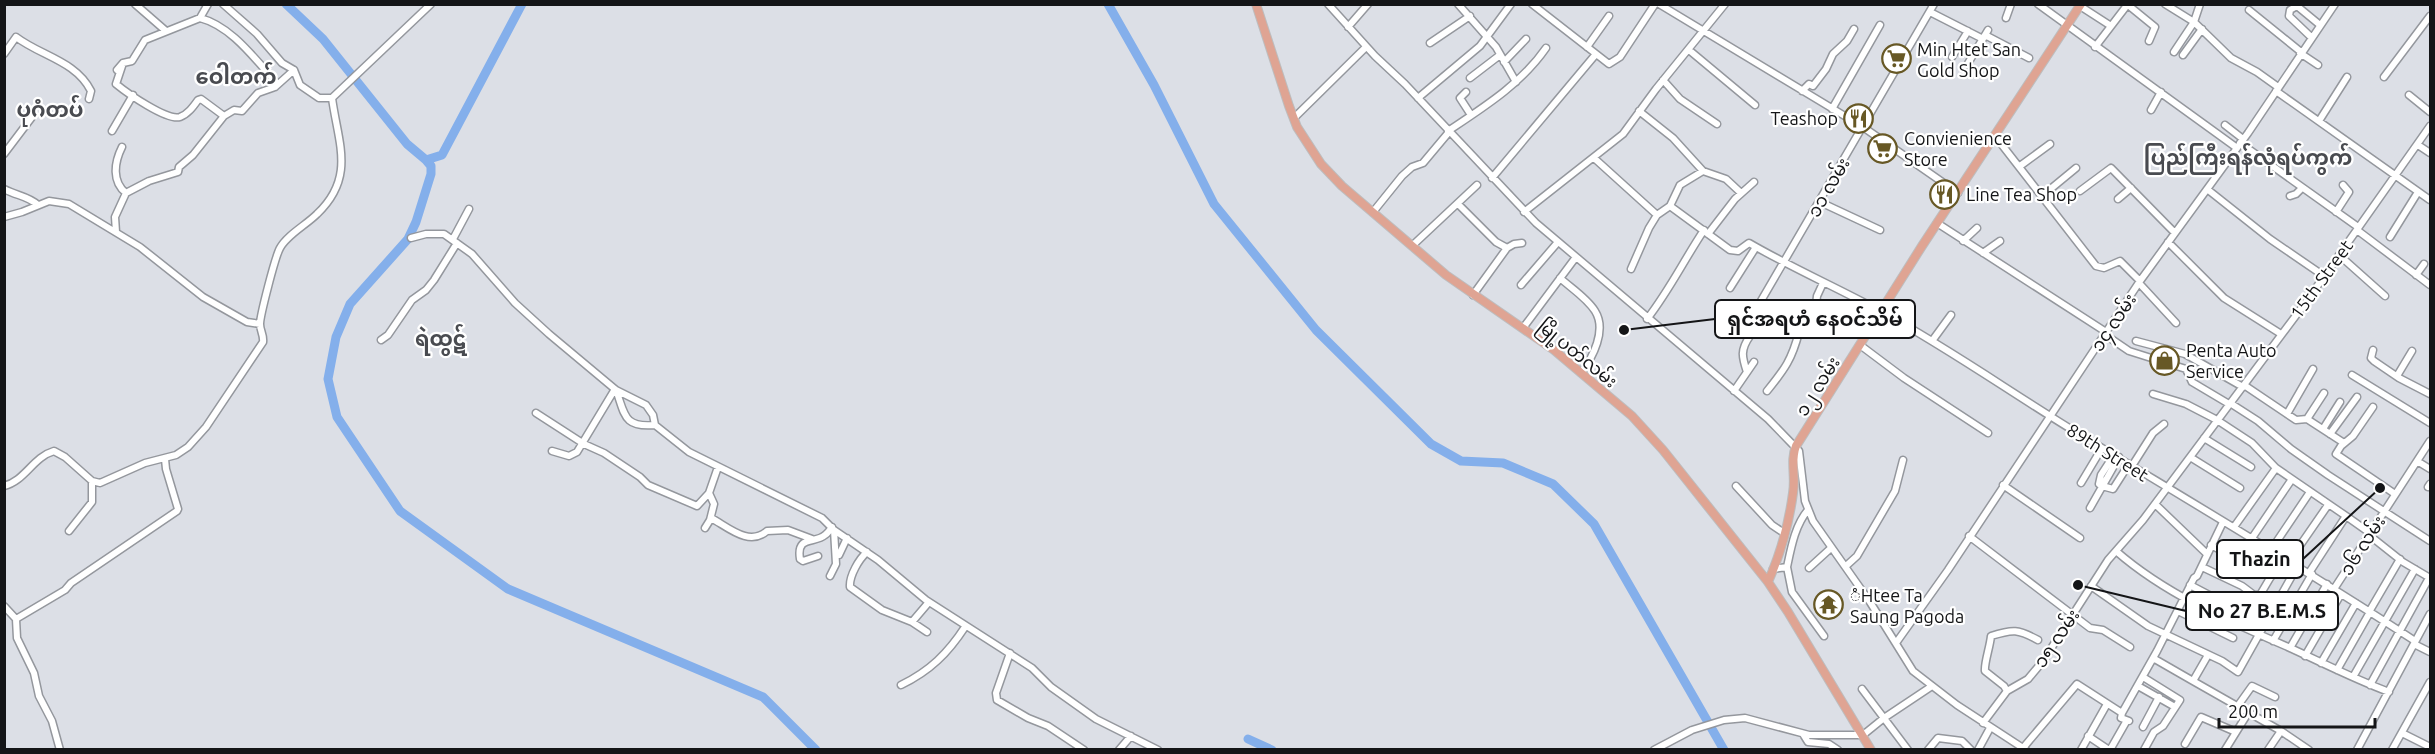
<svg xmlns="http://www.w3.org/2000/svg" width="2435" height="754" font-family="Ubuntu,'Noto Sans Myanmar',sans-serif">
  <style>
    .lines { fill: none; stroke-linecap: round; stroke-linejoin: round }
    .river { stroke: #84afeb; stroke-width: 9 }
    .minor-casing { stroke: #94979d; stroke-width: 9 }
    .major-casing { stroke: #bdbdbe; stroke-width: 10 }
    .minor { stroke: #fff; stroke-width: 6 }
    .major { stroke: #dfa493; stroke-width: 8 }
    .labels { text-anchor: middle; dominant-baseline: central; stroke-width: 4.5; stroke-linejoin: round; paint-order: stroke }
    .poi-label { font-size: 18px; fill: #141517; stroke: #fff; text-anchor: start }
    .street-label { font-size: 18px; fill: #141517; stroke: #fff }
    .quarter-label { font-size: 21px; font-weight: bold; fill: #494b50; stroke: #fff }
    .leader { fill: none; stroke: #141517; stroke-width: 2 }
    .callout-dot { fill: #141517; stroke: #fff; stroke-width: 2 }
    .callout { fill: #fff; stroke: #141517; stroke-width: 2 }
    .callout-label { font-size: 20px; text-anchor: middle; font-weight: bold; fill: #141517 }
  </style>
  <rect width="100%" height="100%" fill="#dcdfe6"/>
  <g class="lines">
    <path class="river" d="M286 4 323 39 407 144 426 160 442 155 522 4
      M1108 4 1154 85 1214 204 1316 330 1431 444 1461 461 1503 463 1553 484 1594 524 1724 750
      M426 160 431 166V174L416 222 408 239 350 304 336 337 328 379 337 417 400 511 508 589 763 697 816 750
      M1248 739 1272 750"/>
    <defs>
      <path id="minor" d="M135 4 166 31
        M223 4 257 34 282 63 294 70 300 85 319 98H332
        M1328 4 1375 56 1405 84 1536 223 1768 419 1799 451 1805 501 1813 521 1870 602 1913 671 1957 705 2026 750
        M1458 4 1496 47 1516 82
        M1532 4 1609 64 1620 57 1655 4
        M1659 4 1863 127 1958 193
        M2038 4 2237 148
        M2165 4 2194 22 2231 58 2257 72 2278 87
        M2128 5 2155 27 2149 41
        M2080 6 2111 26
        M2249 10 2301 52
        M1930 12 1983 39
        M200 18 208 4
        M2006 18 2011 4
        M1348 27 1368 4
        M1985 35 2029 58
        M2311 37 2289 16 2290 10 2297 6 2320 25
        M1430 43 1470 16
        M1587 47 1609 16
        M2095 47 2128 4
        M1689 50 1755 105
        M2174 52 2194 22 2200 4
        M2300 53 2318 65
        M4 54 16 37C41 56 76 61 91 91L89 99
        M2183 55 2202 29
        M1952 57 1968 31
        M1504 62 1526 39
        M123 63 116 84C127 93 167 121 180 117 188 114 193 107 198 100L201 99 224 116 234 110 242 111 258 93 275 87 294 70
        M1967 65 1988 30
        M117 70 123 63 132 61 145 40 200 18C231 26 254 58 275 81V87
        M2384 77 2430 16
        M1470 78 1500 55
        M1663 80 1680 99 1717 124
        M1802 91 1809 84 1813 86 1826 69 1833 54 1847 41 1854 29
        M2276 91 2430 200
        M1466 92 1460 98 1471 115
        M2409 95 2430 112
        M1418 98 1480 46 1511 4
        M1832 109 1880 25
        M2151 110 2161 92
        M1639 111 1673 138 1703 171
        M1294 118 1366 47
        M2319 121 2347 77
        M2225 125 2243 139
        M112 131 133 95
        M1448 131C1484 107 1521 84 1546 48
        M1995 136 2096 266 2104 268 2120 261 2140 281
        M2240 143 2358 227
        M2418 145 2430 153
        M4 154 32 117
        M1594 158 1657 215
        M2020 166 2050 144
        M1492 178 1596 54
        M4 189C17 196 28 196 38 205
        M2207 189 2270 239 2324 276
        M2080 191 2111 168 2174 232
        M126 193 149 181 178 172 179 167 193 155 224 116
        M2042 196 2076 168
        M2290 196 2296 194 2302 188
        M2118 199 2131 188
        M1820 202 1880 230
        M1458 204 1496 242 1507 248 1514 244 1522 243
        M1670 206 1730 250 1738 251 1749 243C1792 268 1838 288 1882 312 1950 349 2013 394 2079 434 2191 502 2305 569 2415 641
        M1373 212 1402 176 1412 167 1423 163 1449 132
        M1524 212 1623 134 1656 89 1725 4
        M2336 212 2349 192 2343 185
        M4 217 22 212 49 201 69 204 140 247 203 297 247 322 260 324
        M1937 223 2106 332
        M2357 230 2430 285
        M116 232 115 217 126 193C112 182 114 163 122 147
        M1708 234 1735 199 1754 182
        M2390 237 2418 192
        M411 238 426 234H444L472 254 515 303 549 334 616 390 646 405 653 415 655 425 689 452 822 518 834 530 878 560 926 600 1032 668 1051 687 1096 719 1158 750
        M453 239 469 209
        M1963 241 1977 228
        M2168 242 2224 298 2281 334
        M1413 245 1477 185
        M1983 253 2000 241
        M2339 255 2385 296
        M1631 269 1649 228 1657 215 1670 206 1680 185 1703 171 1726 179 1741 193
        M2416 275 2424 264
        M1560 278C1571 288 1587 298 1595 311 1607 330 1593 357 1581 373
        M2139 283 2176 323
        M1521 285 1558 242
        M1730 288 1756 247
        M1473 295 1507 248
        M1815 314 1817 296 1823 283
        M1647 319C1669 291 1684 260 1704 230
        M1523 328 1576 257
        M2104 334 2129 351 2186 369 2192 382 2229 404
        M381 340 388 335 412 300 426 290 434 280 457 243
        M1932 341 1951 315
        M2136 341 2185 354 2243 387
        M1860 345 1904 378 1988 433
        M2373 350 2371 358 2374 361 2399 378 2430 394
        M1747 372C1742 357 1740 350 1750 336
        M2352 375 2430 423
        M2397 376 2412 351
        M2244 385 2296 420 2307 419 2344 443
        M616 390C625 414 623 428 655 425
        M1734 391 1754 362
        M1767 391C1785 369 1792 359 1799 332L1797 327 1758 306 1934 4
        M2153 394 2186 404 2217 420 2252 443 2276 468 2346 516 2309 573
        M2230 403 2258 421 2291 449 2328 475 2430 541
        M2373 407 2353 436 2341 446 2336 454 2395 494
        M536 413 584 444 604 453 640 477 648 485 697 506 709 493 718 467
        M2287 414 2313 369
        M2307 419 2324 393
        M2323 429 2340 402
        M2330 434 2357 397
        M2204 438 2251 467
        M552 451 569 456 577 452 615 389
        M2190 457 2240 488
        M2417 461 2430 469
        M2132 466 2153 433 2164 424
        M2081 483 2102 448
        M2003 485 2080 538
        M4 486C25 481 33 457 54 451L65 457 92 481 100 483 145 463 176 455 188 447 206 427 263 342C264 335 260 331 260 324 260 316 275 257 280 248 287 235 306 225 317 214 356 177 338 143 332 98L431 4
        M1736 486 1772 525 1784 533
        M2102 486 2113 489 2129 464
        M2102 486 2099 484 2101 475 2114 455
        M2428 487 2430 484
        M2155 504 2207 554
        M2090 508 2119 457
        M2346 516 2370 533
        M711 518C728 527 749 547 767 531L788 530 812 539
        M2234 527 2276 468
        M705 528 710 520 714 504 709 493
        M69 531 92 502V481
        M2369 535 2403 562 2430 578
        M1969 536 2090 628 2103 630 2130 647
        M2252 538 2292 479
        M2211 545 2271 577
        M2271 550 2310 492
        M2116 551C2165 594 2228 621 2288 647 2321 662 2354 679 2389 692
        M867 552C859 559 849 576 850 587L882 610 912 622 927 632
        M839 555 847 538
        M818 556 803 561 800 559C796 535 815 544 825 535 828 533 830 530 832 527
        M2290 560 2328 505
        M1846 566 1857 556 1895 491 1903 460
        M1787 567 1792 592 1824 636
        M2202 567 2242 586 2254 595H2260L2283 556
        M1809 568 1831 548
        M1773 569 1787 567C1791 548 1795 525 1808 510
        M830 576 836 564 834 530
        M2190 585 2266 625
        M2091 586 2148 626 2222 661 2238 672 2298 565
        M2334 589 2430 441
        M4 606 16 619 17 638 34 673 39 696 52 721 60 750
        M2178 611 2233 638
        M2369 612 2400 559
        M16 619 65 590 71 583 177 511 178 509 166 469 165 459
        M912 622 929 602
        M2273 641 2312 574
        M1896 643 1948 570 2140 281 2248 133 2335 4
        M2414 644 2430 652
        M2290 648 2327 584
        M1010 653 996 693 997 700 1028 718 1048 726 1084 750
        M2305 656 2341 594
        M2153 658 2193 681 2208 655
        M2321 663 2356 603
        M2337 670 2370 612
        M2143 677 2180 700 2163 726 2154 732 2144 750
        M2353 677 2415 569
        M2193 681 2281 731 2309 750
        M901 685C930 671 948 653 965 627
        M2370 685 2429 578
        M2138 686 2175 707
        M1862 689 1908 750
        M2007 691 2004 686 1985 671C1984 663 1990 647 1991 636 2013 629 2018 629 2038 640
        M2237 707 2252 686 2275 697
        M2129 721 2121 718 2122 713 2157 651 2194 578 2197 576 2223 522
        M1983 723 2007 691 2028 679 2043 661 2108 560 2143 520 2306 302 2430 126
        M2143 727 2159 697
        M2402 733 2430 747
        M1803 734 1808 742 1829 744 1838 750
        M2088 736 2109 750
        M2185 744 2201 717 2236 732
        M2023 748 2077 684 2122 713
        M1119 750 1131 736
        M1654 750 1692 730 1724 720 1745 718 1809 735H1863L1884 718 1932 686
        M1928 750 1938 738 1962 741 1971 750
        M1978 750 1990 728
        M2081 750 2107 704
        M2110 750 2126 722
        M2225 750 2248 713
        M2268 750 2281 731
        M2357 750 2430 614
        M2392 750 2430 682"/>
      <path id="major" d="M1256 4 1289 106 1297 127 1321 164 1342 186 1446 275 1554 350 1632 416 1663 450 1768 582 1788 612 1871 750
        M1768 582C1780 555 1789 523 1793 493 1796 477 1790 461 1796 446L1922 246 2081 4"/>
    </defs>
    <use href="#minor" class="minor-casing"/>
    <use href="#major" class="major-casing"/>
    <use href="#minor" class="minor"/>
    <use href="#major" class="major"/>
  </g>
  <defs>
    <symbol id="supermarket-ring" viewBox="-11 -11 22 22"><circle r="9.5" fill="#fff" stroke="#675825" stroke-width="1.5"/><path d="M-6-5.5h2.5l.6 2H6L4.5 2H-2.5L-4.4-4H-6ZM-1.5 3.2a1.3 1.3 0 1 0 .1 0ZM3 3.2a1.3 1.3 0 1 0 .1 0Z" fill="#675825"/></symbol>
    <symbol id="restaurant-ring" viewBox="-11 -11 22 22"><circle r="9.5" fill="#fff" stroke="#675825" stroke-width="1.5"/><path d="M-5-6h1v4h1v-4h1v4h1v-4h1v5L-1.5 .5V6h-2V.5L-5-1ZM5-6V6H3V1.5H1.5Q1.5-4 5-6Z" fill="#675825"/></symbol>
    <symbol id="shop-ring" viewBox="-11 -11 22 22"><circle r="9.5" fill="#fff" stroke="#675825" stroke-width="1.5"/><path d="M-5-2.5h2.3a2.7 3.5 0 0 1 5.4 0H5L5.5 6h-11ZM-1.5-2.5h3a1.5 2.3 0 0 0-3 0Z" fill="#675825"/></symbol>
    <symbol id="temple-ring" viewBox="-11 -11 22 22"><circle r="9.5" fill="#fff" stroke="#675825" stroke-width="1.5"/><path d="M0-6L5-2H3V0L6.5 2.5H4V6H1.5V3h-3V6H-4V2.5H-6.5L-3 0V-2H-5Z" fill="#675825"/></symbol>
  </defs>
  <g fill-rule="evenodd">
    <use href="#supermarket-ring" x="1880" y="42" width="33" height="33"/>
    <use href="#restaurant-ring" x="1842" y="102" width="33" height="33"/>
    <use href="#supermarket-ring" x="1866" y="132" width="33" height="33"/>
    <use href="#restaurant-ring" x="1928" y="178" width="33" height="33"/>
    <use href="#shop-ring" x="2148" y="344" width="33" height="33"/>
    <use href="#temple-ring" x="1812" y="588" width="33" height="33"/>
  </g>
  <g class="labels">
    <g class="poi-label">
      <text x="1917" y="49">Min Htet San<tspan x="1917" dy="21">Gold Shop</tspan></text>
      <text x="1838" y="118" text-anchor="end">Teashop</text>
      <text x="1904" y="138">Convienience<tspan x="1904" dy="21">Store</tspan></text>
      <text x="1966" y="194">Line Tea Shop</text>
      <text x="2186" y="350">Penta Auto<tspan x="2186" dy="21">Service</tspan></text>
      <text x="1850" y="595">ံHtee Ta<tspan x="1850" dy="21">Saung Pagoda</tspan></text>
    </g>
    <g class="street-label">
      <text transform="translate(1828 187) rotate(-60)">၁၁ လမ်း</text>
      <text transform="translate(2321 279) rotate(-54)">15th Street</text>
      <text transform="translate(2113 322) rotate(-56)">၁၄ လမ်း</text>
      <text transform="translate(1578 353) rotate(39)">မြို့ပတ်လမ်း</text>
      <text transform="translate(1817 386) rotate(-58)">၁၂ လမ်း</text>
      <text transform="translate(2108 452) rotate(32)">89th Street</text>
      <text transform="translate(2362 545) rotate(-57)">၁၆ လမ်း</text>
      <text transform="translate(2056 638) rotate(-56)">၁၅ လမ်း</text>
    </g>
    <g class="quarter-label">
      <text x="236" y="76">ဝေါတက်</text>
      <text x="50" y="109">ပုဂံတပ်</text>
      <text x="2248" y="157">ပြည်ကြီးရန်လုံရပ်ကွက်</text>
      <text x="441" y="338">ရဲထွဋ်</text>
    </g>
  </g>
  <path class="leader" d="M1624 330L1715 319M2380 488L2303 559M2078 585L2186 611"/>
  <g class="callout-dot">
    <circle cx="1624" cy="330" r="6"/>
    <circle cx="2380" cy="488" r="6"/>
    <circle cx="2078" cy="585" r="6"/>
  </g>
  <g class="callout">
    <rect x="1715" y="300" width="200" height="38" rx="6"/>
    <rect x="2217" y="540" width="86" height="38" rx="6"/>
    <rect x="2186" y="592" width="152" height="38" rx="6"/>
  </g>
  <g class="callout-label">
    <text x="1815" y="326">ရှင်အရဟံ နေဝင်သိမ်</text>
    <text x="2260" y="566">Thazin</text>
    <text x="2262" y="618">No 27 B.E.M.S</text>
  </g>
  <rect width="2435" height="754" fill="none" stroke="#141517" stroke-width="12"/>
  <path d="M2219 718v9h156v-9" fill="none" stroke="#141517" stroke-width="3"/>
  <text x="2228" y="718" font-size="18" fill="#141517" stroke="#ffffff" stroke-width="4.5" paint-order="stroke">200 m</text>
</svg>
